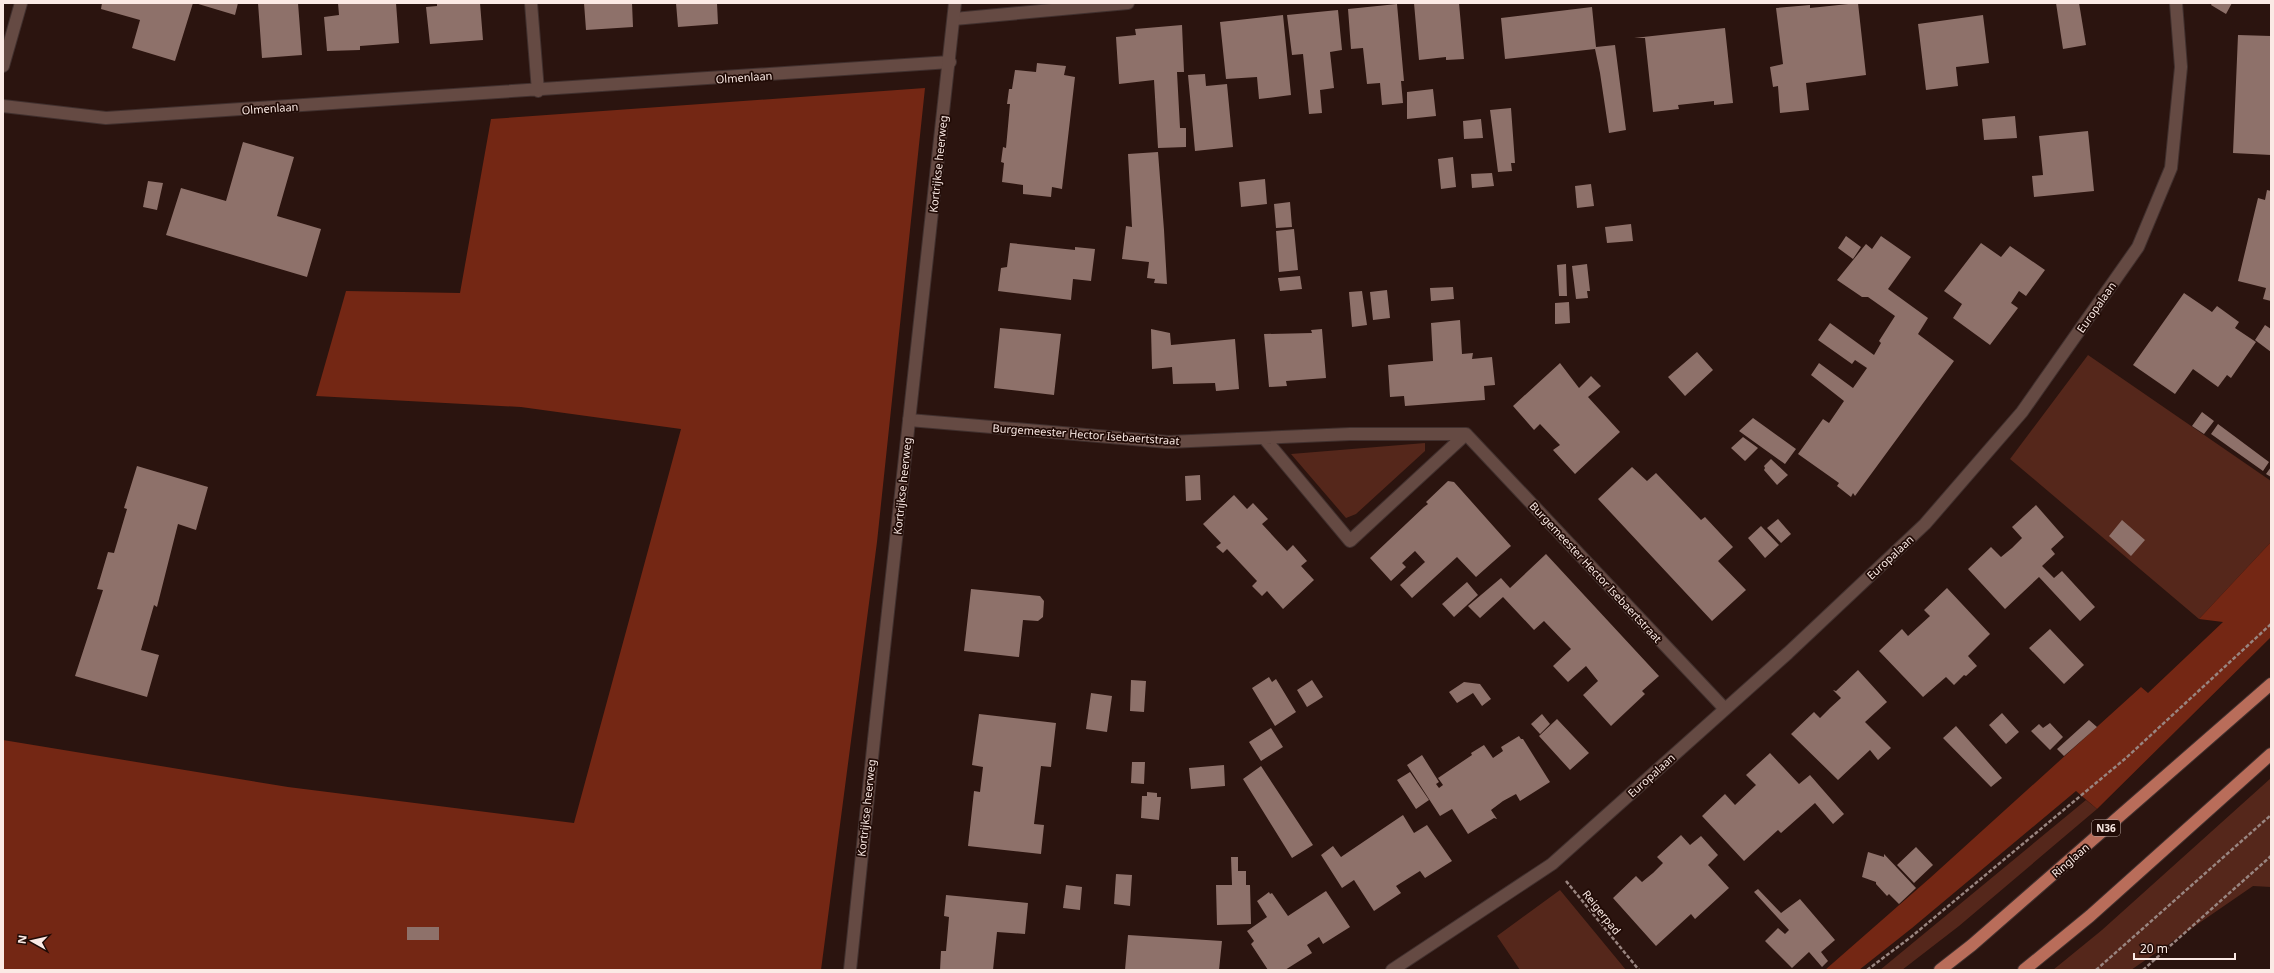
<svg xmlns="http://www.w3.org/2000/svg" width="2274" height="973" font-family="'Noto Sans',sans-serif">
  <style>
    .green { fill: #55271b }
    .forest { fill: #742714 }
    .building { fill: #8e716a }
    .lines { fill: none; stroke-linecap: round; stroke-linejoin: round }
    .street-casing { stroke: #41302e; stroke-width: 14 }
    .secondary-casing { stroke: #41302e; stroke-width: 14 }
    .primary-casing { stroke: #41302e; stroke-width: 14 }
    .path { stroke: #998580; stroke-width: 2.5; stroke-dasharray: 4 2; stroke-linecap: butt }
    .street { stroke: #654a43; stroke-width: 12 }
    .secondary { stroke: #654a43; stroke-width: 12 }
    .primary { stroke: #b96d5a; stroke-width: 12 }
    .labels { text-anchor: middle; dominant-baseline: central; stroke-width: 3.5; stroke-linejoin: round; paint-order: stroke }
    .shield { fill: #210b06; stroke: #baa7a2; stroke-width: 1 }
    .shield-label { font-size: 10px; font-weight: bold; fill: #fbeae5 }
    .street-label { font-size: 11px; fill: #fbeae5; stroke: #210b06 }
  </style>
  <rect width="100%" height="100%" fill="#2b140f"/>
  <path class="green" d="M2088 355 2271 481V542L2199 619 2010 459Z
    M1425 443V451L1356 514 1346 518 1291 454Z
    M2271 778V887L2253 886 2131 970H2053L2102 930Z
    M2086 800 2097 809 1959 926 1902 970H1880Z
    M1560 890 1626 970H1520L1497 936Z"/>
  <path class="forest" d="M925 88 877 542 821 970H3V740L288 787 574 823 681 429 521 407 316 396 346 291 460 293 491 119Z
    M2271 542V637L2097 809 2076 791 1912 928 1859 970H1825L1930 878 2141 687 2148 693 2223 622 2199 619Z"/>
  <path class="building" d="M102 3H193L175 61 132 48 140 20 101 9Z
    M195 3H238L235 15Z
    M258 3H298L302 55 262 58Z
    M338 3H396L399 43 360 46V50L327 51 324 17 339 15Z
    M437 3H480L483 40 430 44 426 7 437 6Z
    M584 3H632L633 27 586 30Z
    M676 3H717L718 24 678 27Z
    M1414 3H1459L1464 59 1446 60V57L1419 60Z
    M1858 3 1866 75 1806 83 1809 110 1780 113 1778 86 1773 87 1770 67 1783 64 1776 8 1810 5V8Z
    M2056 3H2079L2086 45 2063 49Z
    M2212 3H2232L2226 14 2211 5Z
    M1397 4 1404 81H1401L1403 103 1382 105 1380 83 1367 84 1363 48 1351 49 1348 9Z
    M1592 7 1596 47 1615 45 1626 130 1609 133 1600 73 1595 49 1505 59 1501 18Z
    M1338 10 1342 50 1330 52 1334 88 1320 90 1322 113 1309 114 1303 54 1292 55 1287 15Z
    M1283 15 1291 95 1259 99 1257 77 1226 79 1220 22Z
    M1983 15 1989 63 1956 67 1958 86 1926 90 1918 24Z
    M1182 25 1184 72H1177L1180 128H1186V147L1158 148 1154 80 1119 84 1116 37 1136 35 1135 29Z
    M1725 28 1733 103 1714 105V101L1678 105 1679 109 1653 112 1645 38H1634Z
    M2238 35 2271 36V155L2233 153Z
    M1037 63 1066 66 1064 75 1075 77 1062 189 1052 187 1051 197 1023 194V185L1002 182 1004 163 1001 162 1003 147 1006 148 1010 104H1007L1009 89H1012L1015 70 1036 72Z
    M1205 74 1206 86 1227 84 1233 147 1195 151 1188 75Z
    M1433 89 1436 116 1407 119V92Z
    M1511 108 1515 163H1511L1512 171 1498 172 1490 110Z
    M2015 116 2017 138 1984 140 1982 119Z
    M1481 119 1483 138 1464 139 1463 121Z
    M2088 131 2094 191 2034 197 2032 176 2043 175 2039 136Z
    M243 142 294 157 277 216 321 229 307 277 166 235 181 188 226 201Z
    M1158 152 1164 230 1167 284 1154 283 1155 279 1147 278 1149 262 1122 259 1126 226 1132 227 1128 154Z
    M1453 157 1456 187 1441 189 1438 159Z
    M1492 173 1494 186 1472 188 1471 174Z
    M1265 179 1267 204 1241 207 1239 182Z
    M148 181 163 183 157 210 143 207Z
    M1591 184 1594 206 1577 208 1575 186Z
    M2267 190 2271 191V301L2263 299 2266 288 2238 281 2258 198 2265 200Z
    M1290 202 1292 227 1276 228 1274 204Z
    M1631 224 1633 241 1607 243 1605 227Z
    M1294 229 1298 270 1279 272 1276 231Z
    M1846 236 1861 247 1853 259 1838 248Z
    M1881 236 1911 257 1888 289 1928 318 1918 334 1954 361 1855 496 1853 493 1851 497 1837 486 1839 483 1798 454 1823 419 1829 423 1844 401 1811 375 1819 363 1853 388 1867 368 1855 360 1852 364 1818 340 1830 323 1874 355 1881 343 1879 341 1895 316 1868 297H1862L1837 280 1866 244 1872 249Z
    M1010 243 1075 250V247L1095 249 1091 281 1073 279 1071 300 998 291 1001 268 1007 267Z
    M1981 243 2001 257 2010 246 2045 270 2026 296 2019 291 2011 303 2018 308 1990 345 1953 318 1962 304 1944 291Z
    M1566 264 1567 296H1559L1557 265Z
    M1587 264 1590 291H1587L1588 298 1576 299 1572 266Z
    M1300 276 1302 289 1280 291 1278 278Z
    M1453 287 1454 299 1431 301 1430 288Z
    M1387 290 1390 318 1373 320 1370 292Z
    M1362 291 1367 325 1352 327 1349 292Z
    M2184 293 2212 312 2217 306 2239 322 2235 328 2256 342 2231 378 2227 375 2218 387 2193 369 2175 394 2133 365Z
    M1569 302 1570 323 1555 324V303Z
    M1460 320 1462 354 1473 353 1472 359 1492 357 1495 385 1484 386 1485 400 1405 406 1404 396 1390 397 1388 365 1433 361 1431 323Z
    M2265 325 2271 329V352L2255 340Z
    M1000 328 1061 334 1054 395 994 388Z
    M1151 329 1170 333 1171 345 1235 339 1239 389 1216 391 1215 383 1173 384 1172 367 1152 369Z
    M1322 329 1326 378 1286 381 1287 386 1269 387 1264 334 1312 333 1311 330Z
    M1697 352 1713 370 1685 396 1668 377Z
    M1560 363 1579 388 1591 376 1601 386 1588 397 1620 432 1575 474 1553 450 1560 445 1540 424 1534 430 1513 406Z
    M2202 412 2214 421 2204 434 2192 426Z
    M1753 418 1796 449 1785 464 1739 431Z
    M2218 424 2269 462 2263 471 2211 434Z
    M1743 437 1758 448 1745 461 1731 448Z
    M1771 459 1788 475 1777 485 1764 470 1765 468 1764 466Z
    M137 466 208 487 196 530 178 524 157 607 154 605 141 650 159 655 147 697 75 676 103 590 97 589 108 552 114 553 127 509 124 508Z
    M1632 467 1647 481 1656 473 1701 520 1705 517 1733 547 1718 561 1746 590 1712 621 1598 499Z
    M2271 467V477L2266 474Z
    M1200 475 1201 500 1186 501 1185 476Z
    M1448 481 1454 482 1511 546 1476 577 1457 557 1412 598 1400 585 1425 562 1415 551 1402 563 1406 567 1391 581 1370 558 1424 507 1428 504 1426 502Z
    M1234 495 1247 509 1253 503 1268 519 1262 524 1287 551 1293 545 1307 561 1301 566 1314 580 1283 609 1267 591 1262 596 1252 586 1257 581 1227 549 1223 553 1216 547 1221 543 1203 524Z
    M2036 505 2064 537 2051 549 2055 554 2042 566 2054 578 2062 571 2095 607 2080 621 2039 577 2005 609 1968 569 1991 547 2001 557 2012 548 2022 538 2012 527Z
    M1778 519 1791 534 1781 543 1767 528Z
    M2122 520 2145 540 2131 556 2109 536Z
    M1761 526 1779 545 1765 558 1748 538Z
    M1546 554 1659 676 1642 691 1645 694 1611 726 1583 695 1598 681 1586 666 1568 682 1553 666 1571 649 1544 621 1534 630 1503 597 1480 618 1468 606 1501 578 1510 588Z
    M1467 582 1478 595 1454 617 1442 604Z
    M1947 588 1990 634 1968 656 1977 666 1966 676 1964 675 1954 685 1946 677 1923 697 1879 651 1902 629 1908 636 1930 616 1924 610Z
    M971 589 1040 596 1044 601 1043 617 1038 621 1023 620 1019 657 964 651Z
    M2050 629 2084 665 2064 684 2029 648Z
    M1858 670 1887 702 1865 722 1891 748 1878 760 1870 750 1838 780 1791 734 1814 712 1820 718 1830 708 1841 698 1833 690 1836 691Z
    M1269 677 1272 682 1276 679 1296 712 1275 726 1252 688Z
    M1131 680 1146 681 1144 712 1130 711Z
    M1312 680 1323 697 1307 707 1297 690Z
    M1464 682 1480 684 1491 699 1482 706 1473 693 1457 703 1449 692Z
    M1091 693 1112 696 1107 732 1086 729Z
    M2002 713 2019 732 2006 744 1989 725Z
    M979 714 1056 723 1051 767 1041 766 1034 824 1044 825 1041 854 968 846 974 791 980 792 983 767 972 765Z
    M1542 714 1550 724 1540 734 1531 724Z
    M1557 719 1589 753 1570 770 1539 736Z
    M2089 720 2097 727 2064 756 2057 749Z
    M2050 723 2063 737 2050 750 2031 731 2039 724 2043 728Z
    M1956 726 2002 778 1991 787 1943 738Z
    M1271 728 1283 747 1261 761 1249 742Z
    M1519 736 1521 739H1523L1550 782 1520 801 1516 794 1503 801 1491 810 1497 819 1494 818 1468 834 1452 809 1440 816 1407 765 1422 755 1439 782 1436 784 1439 788 1443 785 1438 778 1472 755 1471 753 1484 745 1493 758 1503 751 1501 747Z
    M1770 753 1799 784 1810 775 1844 814 1833 824 1815 803 1781 833 1778 830 1744 861 1702 816 1725 794 1735 805 1756 785 1746 775Z
    M1132 762H1145L1144 784 1131 783Z
    M1224 765 1225 786 1191 789 1189 768Z
    M1261 766 1313 845 1292 858 1243 779Z
    M1410 772 1429 800 1416 809 1397 780Z
    M1147 792 1157 793V797H1161L1159 820 1141 818 1142 796H1147Z
    M1403 815 1414 833 1427 825 1452 861 1425 878 1420 871 1396 886 1401 893 1374 911 1354 880 1342 888 1321 855 1333 846 1341 857Z
    M1681 835 1690 845 1701 836 1718 855 1708 865 1729 888 1695 919 1691 914 1656 946 1613 898 1636 876 1642 882 1653 873 1663 863 1657 857Z
    M1916 847 1933 865 1914 883 1897 865Z
    M1868 852 1884 857V854L1916 888 1899 904 1889 894 1887 896 1876 884V882L1862 877Z
    M1231 857H1238V871H1246V885H1250L1251 924 1217 925 1216 885H1232Z
    M1116 874 1132 875 1130 906 1114 904Z
    M1066 885 1082 887 1080 910 1063 908Z
    M1758 889 1781 913 1800 899 1835 940 1821 952 1828 961 1822 967 1809 952 1792 968 1765 941 1778 928 1785 934 1789 930 1754 892Z
    M1326 891 1350 927 1323 944 1319 937 1307 945 1312 953 1285 970H1268L1251 944 1254 941 1247 931 1267 917 1257 901 1269 892 1270 894 1272 893 1288 916Z
    M946 895 1028 903 1025 934 997 932 993 970H940L941 951H946L949 917 944 916Z
    M407 927H439V940H407Z
    M1128 935 1222 941 1219 970H1125Z"/>
  <g class="lines">
    <defs>
      <path id="street" d="M531 3 538 91
        M954 19 1128 3
        M3 106 106 118 950 62
        M909 420 1168 442 1350 434H1466L1725 709
        M1264 438 1350 541 1466 434
        M1392 970 1552 864 1788 653 1925 524 2022 412 2138 247 2171 168 2181 67 2176 3"/>
      <path id="secondary" d="M3 66 21 3
        M850 970 874 739 955 3"/>
      <path id="primary" d="M1940 970 1972 945 2271 684
        M2024 970 2090 916 2271 754"/>
    </defs>
    <use href="#street" class="street-casing"/>
    <use href="#secondary" class="secondary-casing"/>
    <use href="#primary" class="primary-casing"/>
    <path class="path" d="M1566 881 1639 970
      M1867 970 1911 937 2126 758 2271 624
      M2096 970 2271 815
      M2143 970 2271 856"/>
    <use href="#street" class="street"/>
    <use href="#secondary" class="secondary"/>
    <use href="#primary" class="primary"/>
  </g>
  <g class="labels">
    <rect class="shield" x="2092" y="820" width="28" height="16" rx="3"/>
    <g class="shield-label">
      <text x="2106" y="828">N36</text>
    </g>
    <g class="street-label">
      <text transform="translate(744 77) rotate(-4)">Olmenlaan</text>
      <text transform="translate(270 108) rotate(-4)">Olmenlaan</text>
      <text transform="translate(938 164) rotate(-84)">Kortrijkse heerweg</text>
      <text transform="translate(2096 307) rotate(-55)">Europalaan</text>
      <text transform="translate(1086 434) rotate(4)">Burgemeester Hector Isebaertstraat</text>
      <text transform="translate(902 486) rotate(-84)">Kortrijkse heerweg</text>
      <text transform="translate(1890 557) rotate(-43)">Europalaan</text>
      <text transform="translate(1596 572) rotate(47)">Burgemeester Hector Isebaertstraat</text>
      <text transform="translate(1651 775) rotate(-42)">Europalaan</text>
      <text transform="translate(866 808) rotate(-84)">Kortrijkse heerweg</text>
      <text transform="translate(2070 860) rotate(-41)">Ringlaan</text>
      <text transform="translate(1602 912) rotate(51)">Reigerpad</text>
    </g>
  </g>
  <rect width="2274" height="973" fill="none" stroke="#fbeae5" stroke-width="8"/>
  <g transform="translate(32 941) rotate(278)" stroke="#210b06" stroke-width="3" paint-order="stroke">
  <path d="M0-3L7 15L0 10L-7 15Z" fill="#fbeae5"/>
  <text y="-6" font-size="11" font-weight="bold" text-anchor="middle" fill="#fbeae5">N</text>
  </g>
  <path d="M2134 953v6h101v-6" fill="none" stroke="#fbeae5" stroke-width="2"/>
  <text x="2140" y="953" font-size="12" fill="#fbeae5" stroke="#210b06" stroke-width="3" paint-order="stroke">20 m</text>
</svg>
